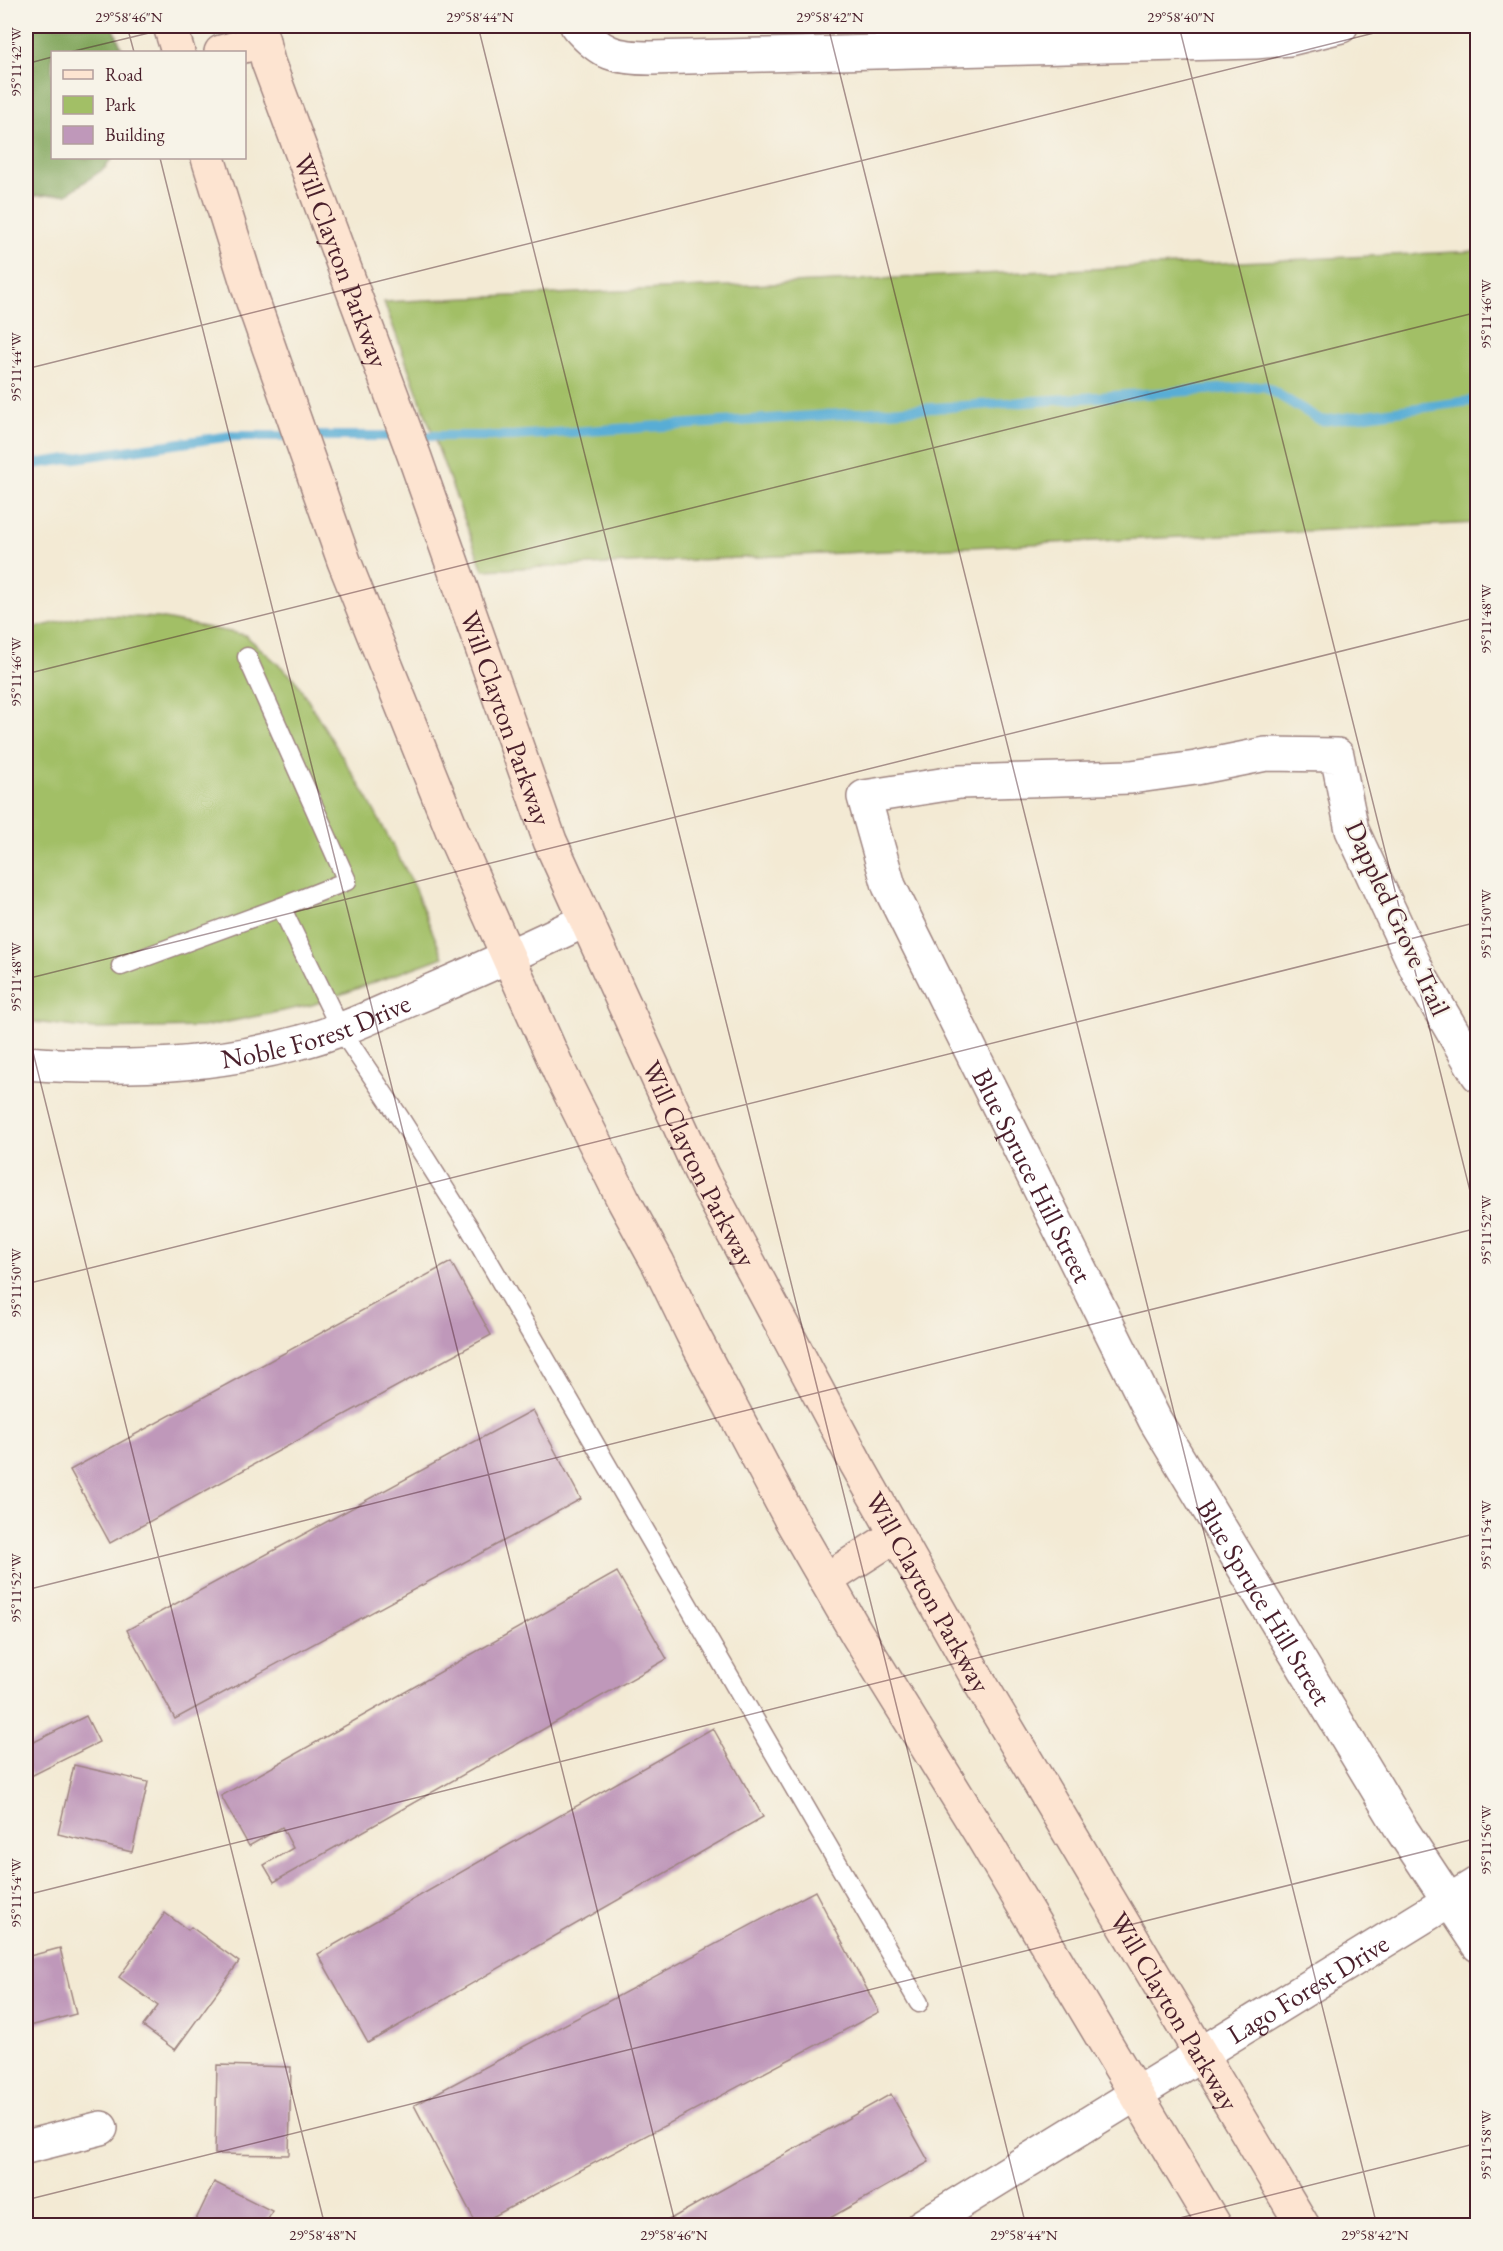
<svg xmlns="http://www.w3.org/2000/svg" width="1503" height="2251" font-family="'EB Garamond',serif">
  <style>
    .green { fill: #a2bf66; stroke: #766f48; stroke-width: 1.5 }
    .forest { fill: #81a65b; stroke: #666243; stroke-width: 1.5 }
    .lines { fill: none; stroke-linecap: round; stroke-linejoin: round }
    .stream { stroke: #59add5; stroke-width: 10 }
    .building { fill: #bf98ba }
    .lane-casing { stroke: #9e8480; stroke-width: 21 }
    .street-casing { stroke: #9e8480; stroke-width: 36 }
    .secondary-casing { stroke: #9e8480; stroke-width: 36 }
    .lane { stroke: #fff; stroke-width: 18 }
    .street { stroke: #fff; stroke-width: 33 }
    .secondary { stroke: #fde4d1; stroke-width: 33 }
    .ticks { fill: none; stroke: #4a1f2b; stroke-width: 1.5; stroke-opacity: 0.45 }
    .labels { text-anchor: middle; dominant-baseline: central; stroke-width: 4.5; stroke-linejoin: round; paint-order: stroke }
    .street-label { font-size: 27px; fill: #4a1f2b; stroke: #f7f3e8 }
    .neatline { fill: none; stroke: #4a1f2b; stroke-width: 2 }
    .ticks-label { font-size: 15px; text-anchor: middle; fill: #4a1f2b }
  </style>
  <rect width="100%" height="100%" fill="#f7f3e8"/>
  <filter id="ink" filterUnits="userSpaceOnUse"><feTurbulence type="fractalNoise" baseFrequency=".0167" numOctaves="2"/><feDisplacementMap in="SourceGraphic" scale="12" xChannelSelector="R" yChannelSelector="G"/><feConvolveMatrix kernelMatrix="1 2 1 2 8 2 1 2 1" color-interpolation-filters="sRGB"/></filter>
  <filter id="wash" filterUnits="userSpaceOnUse"><feTurbulence type="fractalNoise" baseFrequency=".008" numOctaves="4" result="noise"/><feDisplacementMap in="SourceGraphic" scale="24" xChannelSelector="R" yChannelSelector="G"/><feGaussianBlur stdDeviation="1.35" result="paint"/><feColorMatrix in="noise" values="0 0 0 0 0 0 0 0 0 0 0 0 0 0 0 0 0 1.4 0 .05"/><feComposite in="paint" operator="in"/></filter>
  <g filter="url(#wash)">
    <rect width="100%" height="100%" fill="#f3ead4"/>
    <path class="green" d="M1477 251V523L483 570 384 302Z
      M87 615 159 618 245 635 295 679 368 799 411 880 443 957 312 1005 203 1027 94 1029 26 1021V630Z"/>
    <path class="forest" d="M26 26H113L123 52H52V158H112L105 168 67 194 34 196 26 208Z"/>
    <g class="lines">
      <path class="stream" d="M26 465 231 436H512L1264 386 1322 421 1478 400"/>
    </g>
    <g id="blocks">
      <path class="building" d="M451 1262 491 1335 110 1543 70 1470Z
        M533 1410 581 1499 175 1719 127 1630Z
        M617 1572 667 1659 274 1882 264 1865 293 1848 282 1827 249 1846 221 1796Z
        M86 1716 99 1742 31 1776 26 1764V1746Z
        M713 1728 763 1817 368 2043 318 1954Z
        M74 1765 148 1782 132 1852 58 1834Z
        M815 1891 879 2012 477 2225 414 2105Z
        M165 1913 188 1930 191 1927 239 1962 175 2050 143 2026 158 2006 119 1977Z
        M60 1948 76 2014 26 2027V1957Z
        M217 2065 291 2067 289 2155 215 2154Z
        M891 2094 929 2162 816 2226H658Z
        M214 2182 272 2211 265 2226H193Z"/>
    </g>
  </g>
  <g filter="url(#ink)">
    <use href="#blocks" fill-opacity="0" stroke="#9e8480" stroke-width="1.5"/>
    <g class="lines">
      <defs>
        <path id="lane" d="M247 657 347 881 281 907
          M121 966 281 907 341 1030 400 1118 469 1227 919 2003"/>
        <g id="street">
          <path d="M577 26C601 54 616 58 651 58L1255 42 1289 39 1341 26"/>
          <path id="s1" d="M26 1063C117 1070 212 1067 301 1042 340 1032 375 1015 412 999 470 974 528 948 586 920"/>
          <path id="s2" d="M1478 1075 1419 974 1352 830 1337 755 1266 754 1196 768 1131 777 960 782 864 797 889 886 1155 1420 1402 1830 1478 1945"/>
          <path d="M26 2147 101 2128"/>
          <path id="s3" d="M922 2226 1478 1883"/>
        </g>
        <g id="secondary">
          <path d="M170 26 178 52"/>
          <path id="s4" d="M259 26 268 62 414 455 550 841 702 1175 857 1465 979 1681 1303 2226"/>
          <path d="M221 52 263 41"/>
          <path d="M208 158 252 299 344 561 457 842 560 1073 623 1199 658 1263 692 1333 790 1518 857 1634 982 1836 1215 2226"/>
          <path d="M826 1580 896 1535"/>
        </g>
      </defs>
      <use href="#lane" class="lane-casing"/>
      <use href="#street" class="street-casing"/>
      <use href="#secondary" class="secondary-casing"/>
      <use href="#lane" class="lane"/>
      <use href="#street" class="street"/>
      <use href="#secondary" class="secondary"/>
    </g>
  </g>
  <path class="ticks" d="M127 26 134 52M478 26 1026 2226M828 26 1377 2226M1179 26 1478 1223M70 52 178 26M26 64 52 57M160 158 676 2226M26 369 1402 26M26 674 1478 312M26 979 1478 617M26 1024 325 2226M26 1284 1478 922M26 1590 1478 1228M26 1895 1478 1533M26 2200 1478 1838M1148 2226 1478 2143"/>
  <g class="labels">
    <g class="street-label">
      <text stroke="none"><textPath href="#s4" startOffset="249">Will Clayton Parkway</textPath></text>
      <text stroke="none"><textPath href="#s4" startOffset="735">Will Clayton Parkway</textPath></text>
      <text transform="translate(1398 918) rotate(65)">Dappled Grove Trail</text>
      <text stroke="none"><textPath href="#s1" startOffset="294">Noble Forest Drive</textPath></text>
      <text stroke="none"><textPath href="#s4" startOffset="1221">Will Clayton Parkway</textPath></text>
      <text stroke="none"><textPath href="#s2" startOffset="1244">Blue Spruce Hill Street</textPath></text>
      <text stroke="none"><textPath href="#s4" startOffset="1707">Will Clayton Parkway</textPath></text>
      <text stroke="none"><textPath href="#s2" startOffset="1730">Blue Spruce Hill Street</textPath></text>
      <text stroke="none"><textPath href="#s3" startOffset="453">Lago Forest Drive</textPath></text>
      <text stroke="none"><textPath href="#s4" startOffset="2193">Will Clayton Parkway</textPath></text>
    </g>
  </g>
  <rect width="1503" height="2251" fill="none" stroke="#f7f3e8" stroke-width="66"/>
  <rect x="51" y="51" width="195" height="108" fill="#f7f3e8" stroke="#b29e9c" stroke-width="1.5"/>
  <rect x="63" y="70" width="30" height="9" fill="#fde4d1" stroke="#b29e9c" stroke-width="1.5"/>
  <text x="105" y="81" font-size="18" fill="#4a1f2b">Road</text>
  <rect x="63" y="96" width="30" height="18" fill="#a2bf66" stroke="#b29e9c" stroke-width="1.5"/>
  <text x="105" y="111" font-size="18" fill="#4a1f2b">Park</text>
  <rect x="63" y="126" width="30" height="18" fill="#bf98ba" stroke="#b29e9c" stroke-width="1.5"/>
  <text x="105" y="141" font-size="18" fill="#4a1f2b">Building</text>
  <rect x="33" y="33" width="1437" height="2185" class="neatline"/>
  <g class="ticks-label">
    <text x="129" y="22">29°58'46"N</text>
    <text x="480" y="22">29°58'44"N</text>
    <text x="830" y="22">29°58'42"N</text>
    <text x="1181" y="22">29°58'40"N</text>
    <text transform="translate(16 62) rotate(-90)" y="5">95°11'42"W</text>
    <text transform="translate(1486 314) rotate(-90)" y="5">95°11'46"W</text>
    <text transform="translate(16 367) rotate(-90)" y="5">95°11'44"W</text>
    <text transform="translate(1486 619) rotate(-90)" y="5">95°11'48"W</text>
    <text transform="translate(16 672) rotate(-90)" y="5">95°11'46"W</text>
    <text transform="translate(1486 924) rotate(-90)" y="5">95°11'50"W</text>
    <text transform="translate(16 977) rotate(-90)" y="5">95°11'48"W</text>
    <text transform="translate(1486 1230) rotate(-90)" y="5">95°11'52"W</text>
    <text transform="translate(16 1283) rotate(-90)" y="5">95°11'50"W</text>
    <text transform="translate(1486 1535) rotate(-90)" y="5">95°11'54"W</text>
    <text transform="translate(16 1588) rotate(-90)" y="5">95°11'52"W</text>
    <text transform="translate(1486 1840) rotate(-90)" y="5">95°11'56"W</text>
    <text transform="translate(16 1893) rotate(-90)" y="5">95°11'54"W</text>
    <text transform="translate(1486 2145) rotate(-90)" y="5">95°11'58"W</text>
    <text x="323" y="2240">29°58'48"N</text>
    <text x="674" y="2240">29°58'46"N</text>
    <text x="1024" y="2240">29°58'44"N</text>
    <text x="1375" y="2240">29°58'42"N</text>
  </g>
</svg>
